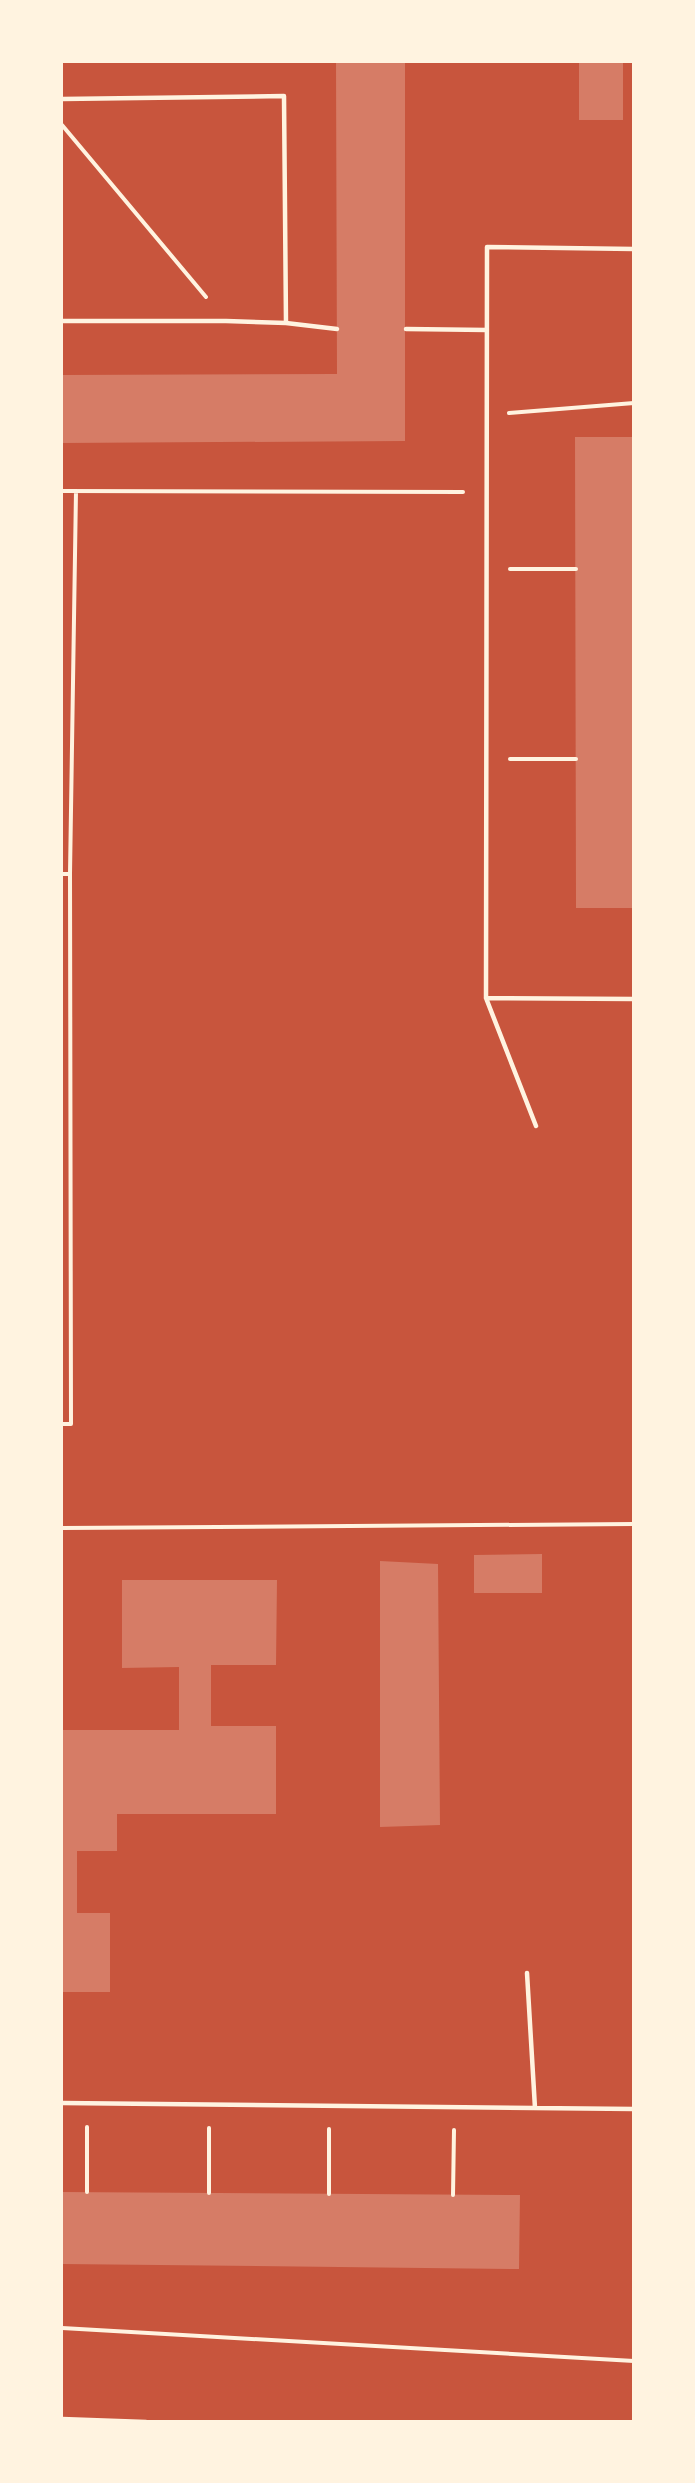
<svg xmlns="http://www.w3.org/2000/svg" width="695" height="2483" font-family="Raleway,sans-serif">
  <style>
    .building { fill: #d67c66 }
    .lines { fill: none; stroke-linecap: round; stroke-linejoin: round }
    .path { stroke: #fff3e0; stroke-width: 4 }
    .service { stroke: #fff3e0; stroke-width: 4.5 }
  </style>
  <rect width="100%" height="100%" fill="#c8553d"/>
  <path class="building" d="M336 62H405V441L62 443V375L337 374Z
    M579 62H623V120H579Z
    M575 437H634V908H576Z
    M542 1554V1593H474V1555Z
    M380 1561 438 1564 440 1825 380 1827Z
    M122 1580H277L276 1665H211V1726H276V1814H117V1851H77V1913H110V1992H62V1730H179V1667L122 1668Z
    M62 2192 520 2195 519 2269 62 2264Z"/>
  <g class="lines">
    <path class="path" d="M62 125 206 297
      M509 413 634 403
      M62 491 463 492
      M510 569H576
      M510 759H576
      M62 874H70
      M62 1424H71L70 874 76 491
      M62 1528 634 1524
      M87 2127V2192
      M209 2128V2193
      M329 2194V2129
      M453 2195 454 2130
      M62 2328 634 2361"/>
    <path class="service" d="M62 99 284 96 286 323 226 321H62
      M634 249 487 247 486 998 634 999
      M286 323 337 329
      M406 329 487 330
      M486 998 536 1126
      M527 1973 535 2108
      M62 2103 634 2109
      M62 2419 146 2422"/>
  </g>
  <rect width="695" height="2483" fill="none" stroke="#fff3e0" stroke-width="126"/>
</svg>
